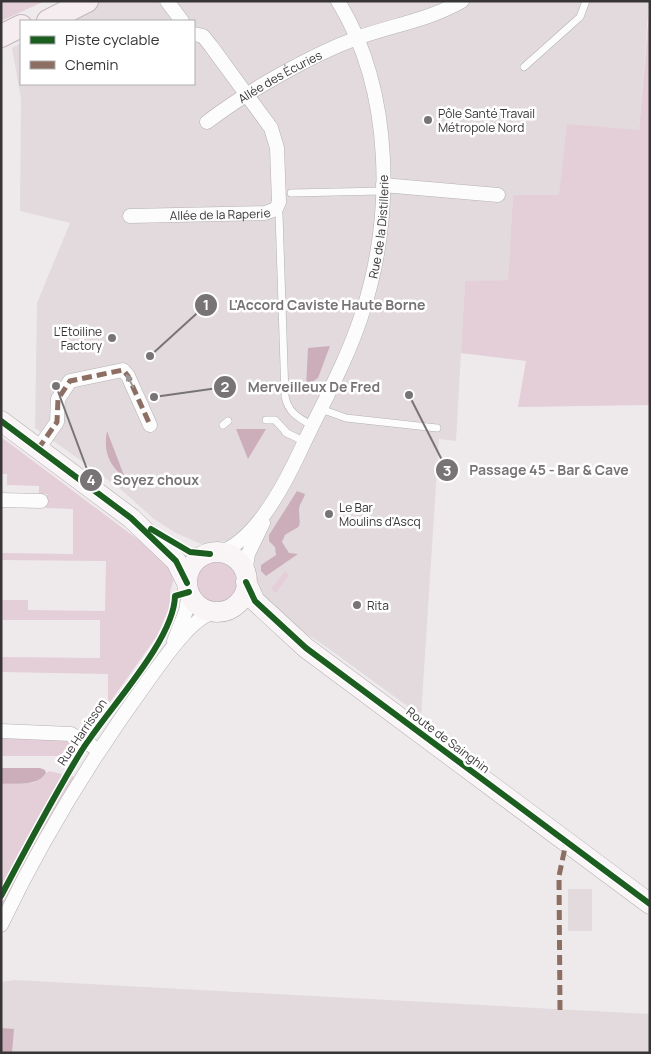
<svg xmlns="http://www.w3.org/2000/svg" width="651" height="1054" font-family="Manrope,sans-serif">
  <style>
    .built { fill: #e3dade }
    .green { fill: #e4ced8 }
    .water { fill: #ccaebb }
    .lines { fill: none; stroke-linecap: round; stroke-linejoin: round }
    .lane-casing { stroke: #b4b1b2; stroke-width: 8 }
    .street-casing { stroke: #b4b1b2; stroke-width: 15 }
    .secondary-casing { stroke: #b4b1b2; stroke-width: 21 }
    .primary-casing { stroke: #c5b7bd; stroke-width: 24 }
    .lane { stroke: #fcfcfc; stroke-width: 7 }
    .street { stroke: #fcfcfc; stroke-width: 14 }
    .secondary { stroke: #f9f5f7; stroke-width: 20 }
    .primary { stroke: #f6edf1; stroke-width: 22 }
    .quiet { stroke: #8d6e63; stroke-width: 5; stroke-dasharray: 10 5; stroke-linecap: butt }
    .cycleway-casing { stroke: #fff; stroke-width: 9 }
    .cycleway { stroke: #1b5e20; stroke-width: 6 }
    .oneway { fill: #9a9899 }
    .poi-dot { fill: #787476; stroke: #fff; stroke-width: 2 }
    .labels { text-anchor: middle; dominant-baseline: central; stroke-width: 5; stroke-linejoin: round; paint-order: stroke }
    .street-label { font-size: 12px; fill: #383536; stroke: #fff }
    .poi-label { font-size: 12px; fill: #383536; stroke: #fff; text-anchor: start }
    .leader { fill: none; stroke: #787476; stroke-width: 2 }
    .callout-dot { fill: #787476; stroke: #fff; stroke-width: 2 }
    .mark-label { font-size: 15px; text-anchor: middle; font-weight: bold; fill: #fff }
    .callout-label { font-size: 14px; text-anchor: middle; font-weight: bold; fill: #787476; stroke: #fff; stroke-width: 5; stroke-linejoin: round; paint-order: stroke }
  </style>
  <rect width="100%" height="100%" fill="#eeeaec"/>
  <path class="built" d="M95 1H649L639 130 559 195 513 196 508 280 465 282 456 441 439 439 421 716 325 646 266 607 242 553 228 541 201 544 176 533 154 519 118 487 35 428 37 303 70 223 20 211 21 99 12 48 21 43V84H194V21H65Z
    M568 889H592V931H568Z
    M15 980 650 1014V1053H1V982Z"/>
  <path class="green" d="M45 1 1 21V2Z
    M650 1V405L518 407 526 361 461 353 465 281 508 280 513 195H559L567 124 639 130Z
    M1 437 164 559 176 571 170 592 171 604 157 636 108 705V674L1 672V657L100 658V620H1V600H28V610L105 611 106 561 1 560V553L73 554V509L46 508 47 494H39V486L7 485V474H1Z
    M195 582a21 21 0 1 1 42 0a21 21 0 1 1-42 0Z
    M285 571 289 575 276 593 271 589Z
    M1 738 65 739 80 747 74 756H1Z
    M49 771 88 780 1 917V784L33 783Z"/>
  <path class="water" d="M330 346 318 378 306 386 308 348Z
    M236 429H266L248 459Z
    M107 431 125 478C109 465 103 452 107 431Z
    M297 491 305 494C304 499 299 504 299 510 300 531 302 524 285 535L282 542 289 553 298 554 266 576 261 571V565L276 555 275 547 269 541V535Z
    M1 768H40L45 770 46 773C37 787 16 783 1 784Z
    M1 1028 14 1029 12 1053H1Z"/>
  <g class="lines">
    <defs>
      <path id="lane" d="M524 67 580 17 586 1
        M291 193 383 191
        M276 209 279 214 285 396C288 413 299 418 313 426
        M321 409 346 418 437 428
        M266 420H275L288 434
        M223 425 228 421
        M285 432 305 442"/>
      <g id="street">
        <path d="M167 1 182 21"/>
        <path id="s1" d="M207 122C248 91 309 56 357 38 393 25 429 20 462 1"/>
        <path d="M383 185 498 195"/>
        <path id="s2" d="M130 216 265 213 276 209 279 202 277 148 271 128 211 46 203 36 194 34"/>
        <path d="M38 449 57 422 58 399 70 381 123 370 128 376 150 425"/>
        <path d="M1 500 41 501"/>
        <path id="s3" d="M218 553C256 542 287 480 303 445 323 403 346 362 361 317 394 219 394 92 338 1"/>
        <path d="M245 573 248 554 263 523"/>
        <path d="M174 641 186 611 189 592"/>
        <path d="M1 731 71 734 99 750"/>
        <path d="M1 925C43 837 94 754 152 675 166 656 192 617 215 612"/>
      </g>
      <path id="secondary" d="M1 421 131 518 176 561 187 583
        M187 582a30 30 0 1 1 60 0a30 30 0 1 1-60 0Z
        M246 582 255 601 306 648 650 904"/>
      <path id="primary" d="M48 21 87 1
        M1 36 21 26"/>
    </defs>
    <use href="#lane" class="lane-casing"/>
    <use href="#street" class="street-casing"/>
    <use href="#secondary" class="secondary-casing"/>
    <use href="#primary" class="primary-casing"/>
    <use href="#lane" class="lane"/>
    <use href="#street" class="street"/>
    <use href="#secondary" class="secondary"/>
    <use href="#primary" class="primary"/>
    <path class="quiet" d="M38 449 57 422 58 399 70 381 123 370 128 376 150 425
      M560 1010 559 876 566 843"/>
    <defs>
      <path id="cycleway" d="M1 421 131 518 176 561 187 583
        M151 529 190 552 210 554
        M246 582 255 601 306 648 650 904
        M1 896C27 847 53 797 82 750 107 710 174 641 175 596L189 592"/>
    </defs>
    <use href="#cycleway" class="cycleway-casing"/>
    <use href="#cycleway" class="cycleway"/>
  </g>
  <defs><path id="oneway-solid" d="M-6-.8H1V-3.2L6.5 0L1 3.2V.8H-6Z" transform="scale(1.25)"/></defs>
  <use class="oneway" href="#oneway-solid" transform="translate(130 381) rotate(-118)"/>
  <g class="poi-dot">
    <circle cx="428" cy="120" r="5"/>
    <circle cx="112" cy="338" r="5"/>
    <circle cx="329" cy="514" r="5"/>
    <circle cx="357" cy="605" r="5"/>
  </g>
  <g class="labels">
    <g class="street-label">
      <text stroke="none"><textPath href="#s1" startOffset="86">Allée des Écuries</textPath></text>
      <text stroke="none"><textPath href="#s2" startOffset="90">Allée de la Raperie</textPath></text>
      <text stroke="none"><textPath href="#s3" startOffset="374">Rue de la Distillerie</textPath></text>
      <text transform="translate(82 732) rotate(-56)">Rue Harrisson</text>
      <text transform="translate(448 740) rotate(37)">Route de Sainghin</text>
    </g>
    <g class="poi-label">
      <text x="438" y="113">Pôle Santé Travail<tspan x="438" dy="14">Métropole Nord</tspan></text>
      <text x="102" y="331" text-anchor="end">L'Etoiline<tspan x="102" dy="14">Factory</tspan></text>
      <text x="339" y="507">Le Bar<tspan x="339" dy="14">Moulins d'Ascq</tspan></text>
      <text x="367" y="605">Rita</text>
    </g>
  </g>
  <path class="leader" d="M150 356L206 305M154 397L225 387M409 395L447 470M56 386L91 480"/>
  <g class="callout-dot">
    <circle cx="150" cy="356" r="5"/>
    <circle cx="154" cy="397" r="5"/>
    <circle cx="409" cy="395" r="5"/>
    <circle cx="56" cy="386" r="5"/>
    <circle cx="206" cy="305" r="12"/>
    <circle cx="225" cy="387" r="12"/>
    <circle cx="447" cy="470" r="12"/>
    <circle cx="91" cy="480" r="12"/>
  </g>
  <g class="mark-label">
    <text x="206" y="310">1</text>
    <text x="225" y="392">2</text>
    <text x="447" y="476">3</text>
    <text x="91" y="485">4</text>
  </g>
  <g class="callout-label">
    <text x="327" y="310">L'Accord Caviste Haute Borne</text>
    <text x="314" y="392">Merveilleux De Fred</text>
    <text x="549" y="475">Passage 45 - Bar &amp; Cave</text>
    <text x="156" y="485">Soyez choux</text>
  </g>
  <rect width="651" height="1054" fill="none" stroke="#383536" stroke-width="5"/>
  <rect x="20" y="20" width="175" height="65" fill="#ffffff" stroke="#afaeaf"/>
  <rect x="30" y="36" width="25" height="8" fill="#1b5e20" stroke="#afaeaf"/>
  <text x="65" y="45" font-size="15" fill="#383536">Piste cyclable</text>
  <rect x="30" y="61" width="25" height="8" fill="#8d6e63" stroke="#afaeaf"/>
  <text x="65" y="70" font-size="15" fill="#383536">Chemin</text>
</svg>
